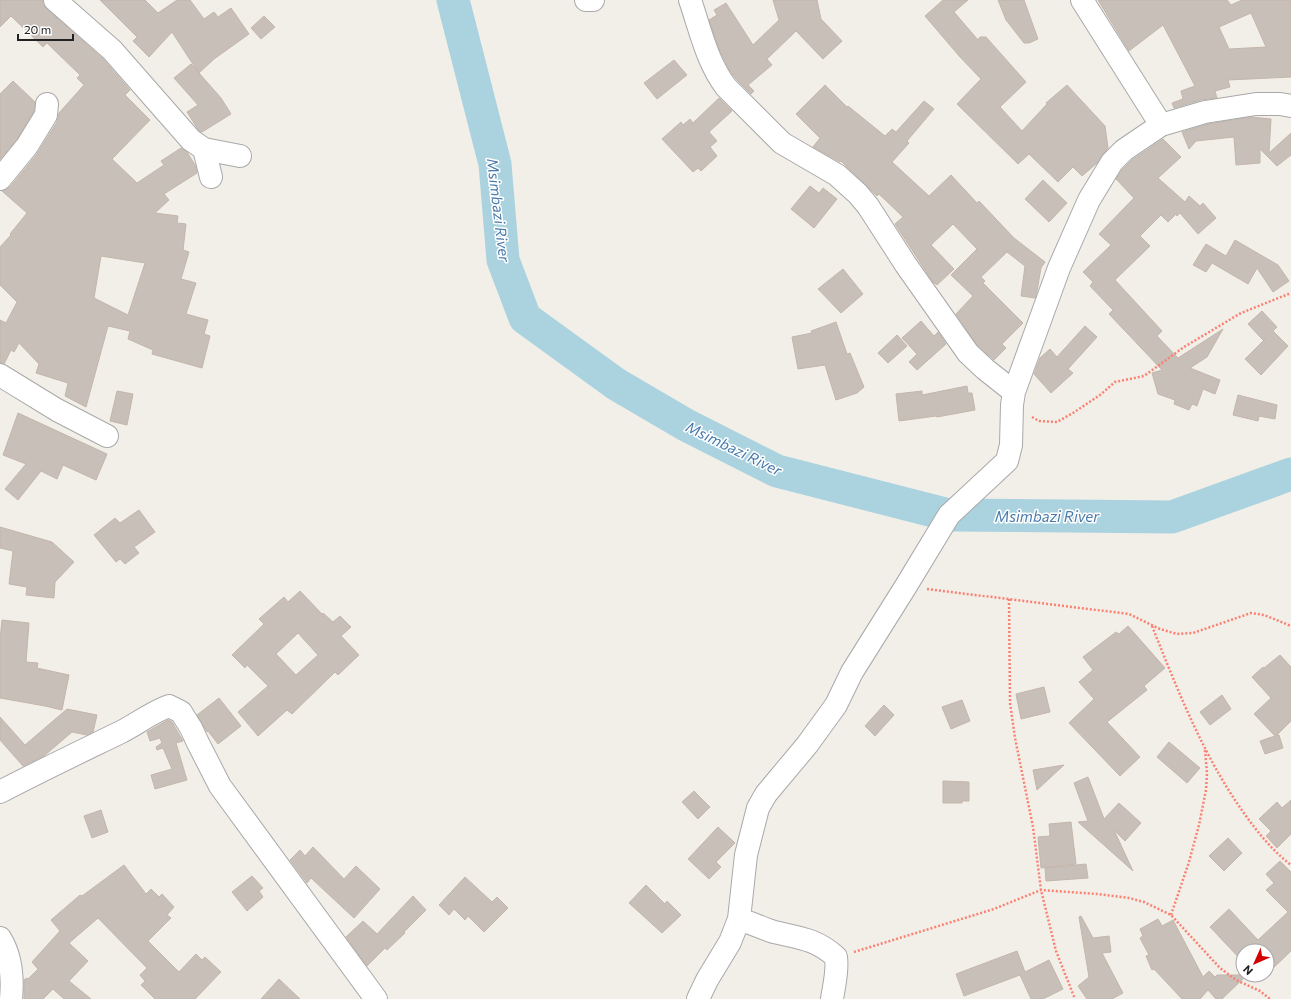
<svg xmlns="http://www.w3.org/2000/svg" width="1291" height="999" font-family="Commissioner,sans-serif">
  <style>
    .lines { fill: none; stroke-linecap: round; stroke-linejoin: round }
    .river { stroke: #aad3df; stroke-width: 33 }
    .building { fill: #c7bfb8; stroke: #c4b6ab; fill-rule: evenodd }
    .minor-casing { stroke: #a9a9a9; stroke-width: 24 }
    .path { stroke: #fa8072; stroke-width: 2.5; stroke-dasharray: 2 2; stroke-linecap: butt }
    .minor { stroke: #fff; stroke-width: 22 }
    .labels { text-anchor: middle; dominant-baseline: central; stroke-width: 3; stroke-linejoin: round; paint-order: stroke }
    .water-label { font-size: 15px; font-style: italic; fill: #4a7aab; stroke: #fff }
  </style>
  <rect width="100%" height="100%" fill="#f2efe9"/>
  <g class="lines">
    <path class="river" d="M453 0 495 164 503 260 525 318 616 384 686 425 777 471 949 515 1172 517 1291 474"/>
  </g>
  <path class="building" d="M0 0H43V4L47 9 103 59 130 90 125 95 150 120 112 159 137 183 164 165 161 161 181 148 187 152 195 165 197 173 164 194 169 200 155 213 178 216 177 223 186 224 183 250 189 252 181 279 196 283 186 314 208 320 204 334 210 336 202 368 152 354 153 350 128 339 130 331 108 326 86 407 65 396 68 383 36 373 39 364 19 343 14 352 11 350 4 364 0 363V320L6 323 17 302 0 285V247L11 235 10 234 27 213 2 191 10 187 37 154 57 122 59 113 84 85 77 78 80 75 47 43 43 47 11 16 0 27ZM101 256 145 263 128 315 94 298Z
    M100 0H145L158 13 177 0H190L204 19 214 12 218 17 231 8 249 34 214 59 199 73 221 98 231 114 202 132 199 131 187 112 198 105 174 78 191 64 198 72 172 32 149 57 133 41 137 37Z
    M773 0H817L821 19 842 41 823 59 796 31 767 59 772 65 748 85 754 91 751 94 736 79 730 71 720 51 709 20 717 15 714 10 726 3 753 45 779 20Z
    M943 0H968L954 12 978 40 980 37H986L1026 82 1000 107 1022 131 1047 104 1046 103 1067 85 1105 126 1108 148 1097 163 1082 176 1073 167 1058 182 1029 154 1018 164 957 104 981 79 960 57 925 16Z
    M998 0H1024L1038 39 1029 43H1024L1006 20Z
    M1098 0H1227L1231 5 1242 0H1291V77L1228 80 1230 87 1215 91 1217 98 1201 100 1174 108 1172 103 1183 99 1181 91 1195 86 1163 25 1129 51ZM1251 13 1266 47 1229 49 1219 27Z
    M264 16 275 27 261 39 251 28Z
    M674 60 687 75 657 99 644 83Z
    M13 81 35 102 34 111 17 139 0 159V94Z
    M825 85 847 107 848 106 885 136 892 129 896 132 924 101 934 109 907 141 909 143 892 162 929 196 951 175 977 203 979 201 1014 238 1045 262 1041 268 1037 291 1035 298 1021 296 1025 266 1007 252 981 277 985 281 983 283 1023 323 1002 344 1006 348 994 360 977 345 956 314 973 296 951 275 977 249 953 224 931 245 954 269 937 285 933 282 895 224 903 217 879 194 877 196 841 161 840 162 813 147 820 138 796 114Z
    M719 98 732 111 709 132 717 141 710 147 717 156 701 171 698 168 693 172 662 139 681 122 683 125 690 119 693 123Z
    M1251 117 1271 119 1269 153 1291 133V155L1277 166 1260 149V163L1236 165 1234 137 1196 141 1189 149 1182 132 1208 124Z
    M1163 139 1181 157 1158 178 1185 202 1189 196 1200 206 1203 203 1216 218 1198 234 1180 213 1177 216 1176 214 1168 222 1161 215 1140 236 1150 246 1115 280 1162 331 1157 336 1178 358 1223 329 1207 357 1190 368 1220 380 1215 394 1203 389 1197 406 1192 404 1189 410 1174 404 1175 400 1158 394 1152 373 1162 370 1109 314 1113 310 1090 286 1093 282 1083 272 1111 245 1099 234 1134 198 1116 179 1122 170 1132 160Z
    M1043 180 1067 203 1049 222 1025 199Z
    M810 186 819 193 823 188 837 199 814 228 791 209Z
    M1235 240 1278 265 1289 281 1273 292 1257 268 1248 284 1212 263 1206 272 1193 265 1206 244 1226 256Z
    M843 269 863 294 841 313 818 289Z
    M1262 311 1277 327 1273 331 1288 346 1261 375 1245 359 1266 338 1263 340 1248 324Z
    M921 321 934 336 938 332 946 344 917 370 909 362 917 354 902 338Z
    M836 322 847 354 850 353 864 387 857 393 836 400 825 365 798 369 792 337 812 333 811 331Z
    M1085 326 1097 337 1068 369 1073 373 1051 393 1034 374 1040 358 1050 349 1057 357Z
    M897 335 907 346 888 363 878 353Z
    M967 386 968 393H972L975 410 937 417 936 416 899 421 896 394 922 391V395Z
    M117 391 133 394 127 425 110 421Z
    M1238 395 1277 405 1275 419 1259 416 1258 421 1233 415Z
    M18 413 107 454 96 480 63 465 57 479 41 471 18 500 5 489 26 464 3 455Z
    M139 510 155 532 134 547 139 553 125 564 120 559 116 562 94 535 115 518 120 523Z
    M0 527 52 542 74 562 55 582 54 598 26 595 27 587 9 584 13 551 0 548Z
    M300 591 322 614 323 613 333 622 340 616 351 627 341 636 359 655 338 675 335 672 292 714 287 710 258 736 238 712 268 686 247 665 245 668 232 655 264 624 259 619 284 597 288 602ZM298 633 318 655 296 675 276 654Z
    M2 620 29 623 26 662 38 663 37 668 69 675 62 710 45 706 0 698V639Z
    M1128 626 1165 668 1144 686 1147 690 1107 722 1140 757 1120 776 1069 723 1094 699 1079 682 1093 670 1083 657 1116 632 1119 634Z
    M1280 655 1291 667V721L1276 736 1279 735 1283 748 1265 754 1260 741 1275 736 1254 714 1271 698 1252 677 1263 667 1264 668Z
    M1044 687 1050 712 1021 719 1016 694Z
    M1222 695 1231 709 1210 725 1200 712Z
    M219 698 241 726 218 744 208 731 207 732 197 715Z
    M962 700 970 721 951 729 942 707Z
    M884 705 894 715 875 736 865 726Z
    M67 709 97 715 93 732 87 735 72 732 44 756 23 766 0 740V717L25 745Z
    M168 720 172 722 183 741 176 743 187 780 155 789 151 775 172 769 163 748 157 750 156 747 162 743 160 738 150 741 147 732Z
    M1169 742 1200 768 1187 783 1157 757Z
    M1064 765 1037 790 1033 770Z
    M1088 777 1104 819 1119 803 1141 823 1125 841 1114 830 1133 871 1078 822 1088 821 1074 783Z
    M943 781 969 782V801H962V803H943Z
    M694 791 710 807 698 819 682 802Z
    M1291 800V834L1277 848 1266 836 1271 831 1259 819 1277 802 1282 808Z
    M101 810 108 832 92 838 84 816Z
    M1071 822 1076 864 1041 868 1038 837 1050 836 1049 824Z
    M718 827 735 843 716 862 721 867 709 879 688 859Z
    M1228 838 1242 853 1224 871 1209 856Z
    M313 847 344 879 356 866 380 889 354 918 311 878 307 883 290 860 300 850 305 856Z
    M1280 861 1291 872V951L1267 974V951H1243V962L1210 927 1229 909 1258 940 1288 912 1266 890 1274 883 1266 874Z
    M1086 864 1088 878 1046 881 1045 868Z
    M124 865 146 894 151 889 159 897 162 894 174 907 167 915 171 918 148 941 179 972 196 954 202 960 205 957 221 972 195 999H155L141 985 145 981 140 975 147 968 98 918 69 943 88 961 69 981 91 999H64L53 989 43 999H24V980L27 978 28 979 38 969 32 962 60 931 51 920 80 895 82 896Z
    M252 876 263 888 259 891 263 897 247 911 232 892Z
    M465 877 492 902 497 897 508 908 484 932 468 916 465 920 454 909 449 915 439 905Z
    M646 885 665 904 667 901 681 915 662 933 629 903Z
    M413 896 426 910 404 932 405 933 387 950 385 948 367 966 346 937 363 921 377 934Z
    M1081 916 1093 938 1109 936 1111 952 1102 953 1123 993 1112 999H1087L1078 986 1089 977 1079 917Z
    M1158 919 1162 926 1173 920 1203 977 1209 971 1215 977 1217 975H1247L1222 999H1216L1208 990 1200 999H1182L1154 969 1152 970 1146 956 1149 955 1140 938 1143 936 1140 929Z
    M1017 951 1025 972 1049 960 1063 989 1043 999H1031L1020 975 964 996 956 974Z
    M279 979 300 999H261Z"/>
  <g class="lines">
    <defs>
      <path id="minor" d="M55 0 112 50 191 140 204 149 211 177
        M586 0H593
        M690 0C700 29 707 62 726 87L782 143 837 175 858 194 868 206 906 265 968 353 985 369 1014 392
        M1082 0 1161 125
        M204 149 240 156
        M0 179 27 146 46 115 47 104
        M0 375 57 410 107 436
        M0 792C40 771 80 752 121 732 137 724 152 712 169 706L181 712 191 728 198 743 220 786 376 999
        M739 919C751 923 762 928 774 932 800 938 816 939 836 957 838 972 834 985 832 999
        M0 938C12 957 13 978 11 999
        M698 999 707 980 730 942 739 919 746 855 758 808 766 794 807 745 836 705 852 672 906 586 949 515 1007 461 1011 445 1012 405 1014 392 1059 268 1089 200 1112 162 1124 150 1161 125 1205 112 1256 104H1280L1291 106"/>
    </defs>
    <use href="#minor" class="minor-casing"/>
    <path class="path" d="M1032 417 1039 421 1057 422 1073 413 1100 395 1115 382 1144 376 1184 347 1241 313 1291 293
      M927 589 1129 614 1160 629 1177 634 1193 633 1251 613 1264 615 1291 626
      M1009 599 1010 703 1015 738 1033 827 1041 890 1056 951 1075 999
      M1152 626C1178 691 1204 758 1246 816 1259 834 1273 851 1291 865
      M1171 915 1189 862 1199 825 1206 790 1207 773 1205 750
      M854 952 994 909 1041 890 1097 894 1129 898 1144 902 1171 915 1220 968 1236 980 1260 991 1270 999"/>
    <use href="#minor" class="minor"/>
  </g>
  <g class="labels">
    <g class="water-label">
      <text transform="translate(499 210) rotate(83)">Msimbazi River</text>
      <text transform="translate(734 448) rotate(26)">Msimbazi River</text>
      <text x="1047" y="516">Msimbazi River</text>
    </g>
  </g>
  <g transform="translate(1255 963) rotate(225)"><circle r="19" fill="#ffffff" stroke="#a7a7a7"/>
  <path d="M0-3L7 15L0 10L-7 15Z" fill="#d40000"/>
  <text y="-6" font-size="11" font-weight="bold" text-anchor="middle" fill="#222222">N</text>
  </g>
  <path d="M18 34v6h55v-6" fill="none" stroke="#222222" stroke-width="2"/>
  <text x="24" y="34" font-size="12" fill="#222222" stroke="#ffffff" stroke-width="3" paint-order="stroke">20 m</text>
</svg>
